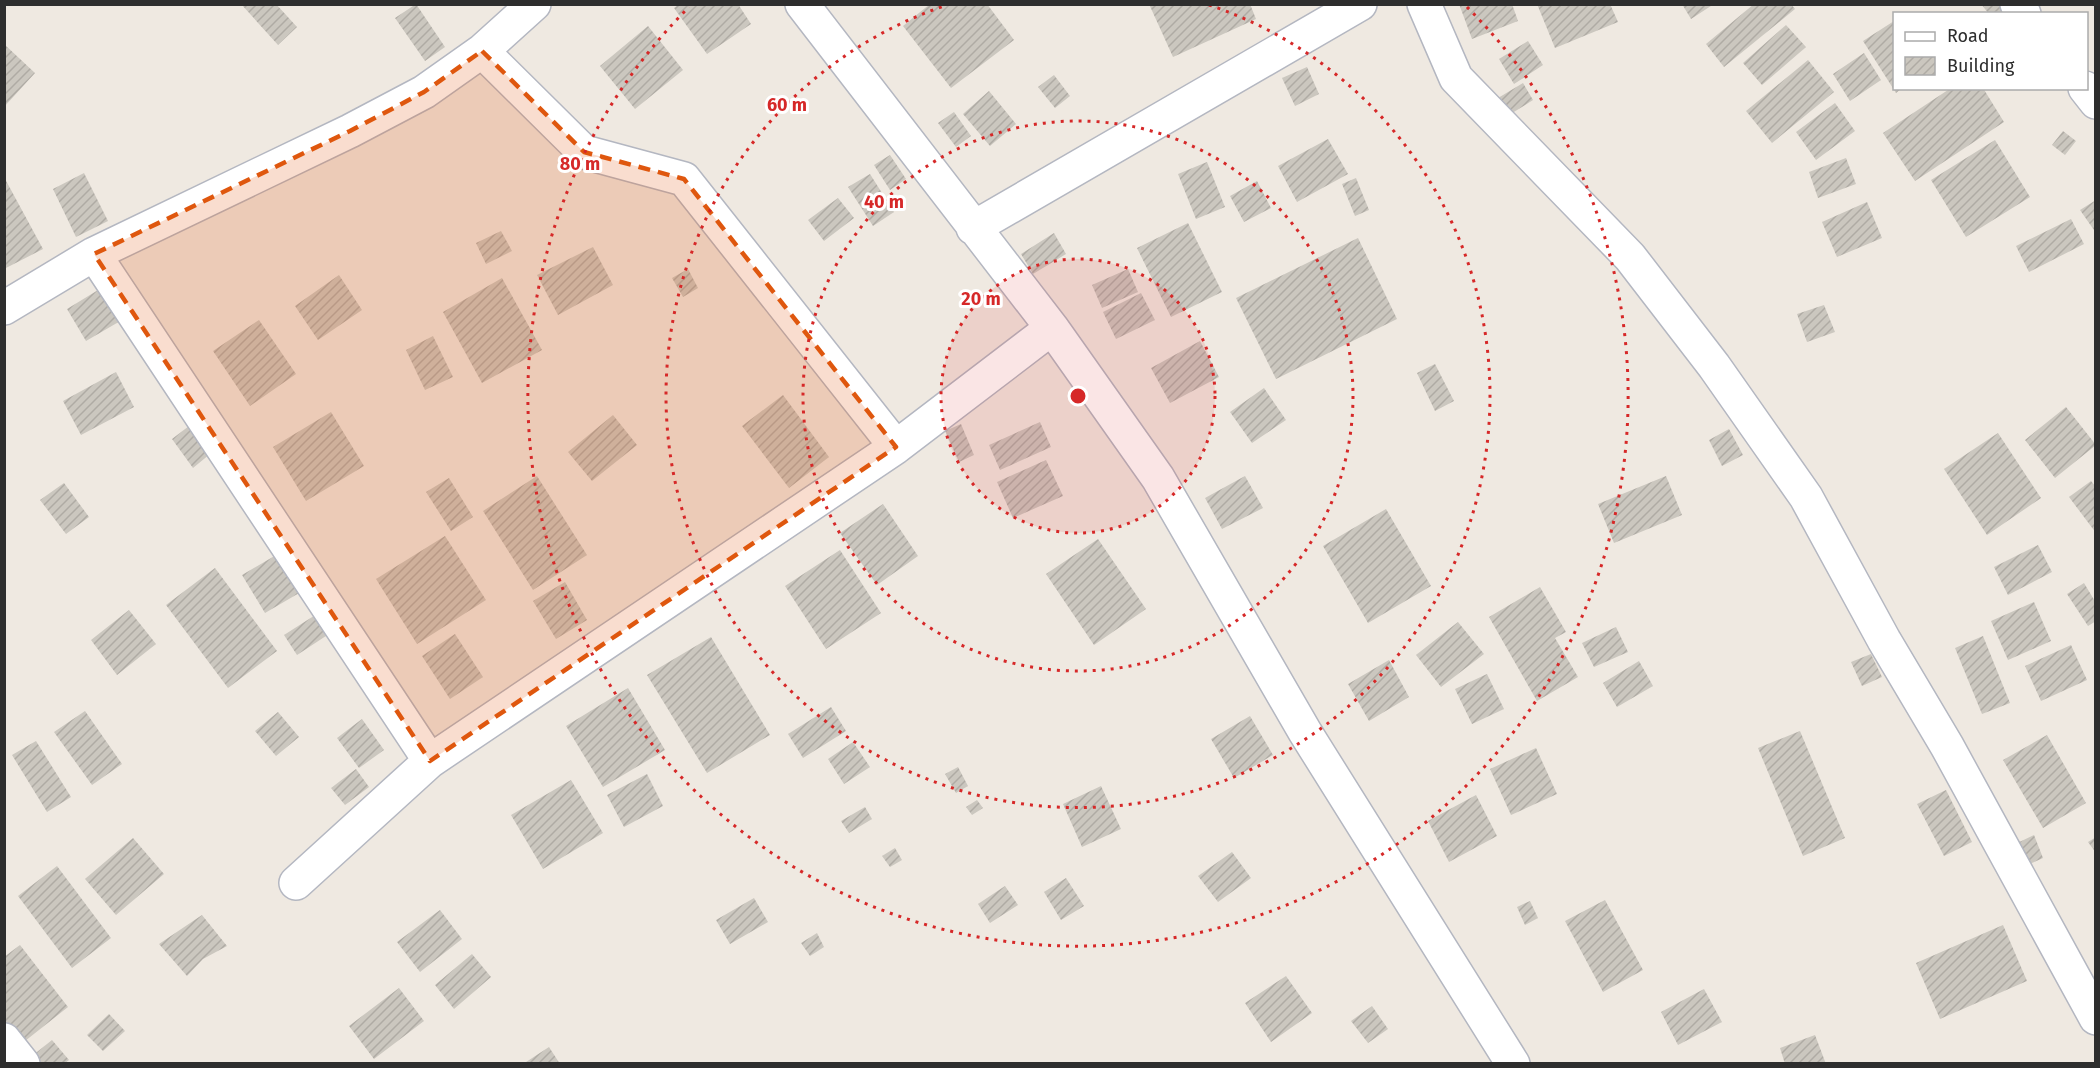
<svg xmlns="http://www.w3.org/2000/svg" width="2100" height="1068" font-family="'Fira Sans',sans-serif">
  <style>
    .building { fill: url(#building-hatch) }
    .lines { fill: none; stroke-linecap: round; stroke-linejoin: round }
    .street-casing { stroke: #b4b7c1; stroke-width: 36 }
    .street { stroke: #fff; stroke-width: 33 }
    .marked { fill: #df570e; fill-opacity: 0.2; stroke: #df570e; stroke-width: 4.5; stroke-dasharray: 12 8; stroke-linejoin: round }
    .ring { fill: none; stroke: #d62828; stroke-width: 3; stroke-dasharray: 3 6 }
    .centre { fill: #d62828; stroke: #fff; stroke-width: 3 }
    .ring-label { font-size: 18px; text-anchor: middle; font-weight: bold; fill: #d62828; stroke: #fff; stroke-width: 6; stroke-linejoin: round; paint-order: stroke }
  </style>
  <defs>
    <pattern id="building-hatch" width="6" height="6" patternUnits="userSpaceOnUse" patternTransform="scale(1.5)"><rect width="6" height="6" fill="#cbc7bf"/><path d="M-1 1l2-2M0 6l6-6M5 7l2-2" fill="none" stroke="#afaba4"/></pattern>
  </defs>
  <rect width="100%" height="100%" fill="#efe9e1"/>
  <path class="building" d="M241 4H276L297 27 278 45Z
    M416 4 445 47 425 61 395 18Z
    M679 4H738L751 24 707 54 674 8Z
    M930 4H987L1014 40 951 88 903 26Z
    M1149 4H1250L1256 19 1173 57Z
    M1459 4H1512L1518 21 1472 39Z
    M1537 4H1610L1618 22 1555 48Z
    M1682 4H1714L1691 19Z
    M1754 4H1791L1795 9 1724 67 1706 44Z
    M1981 4H2005L2009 14H1989Z
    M1894 21V88H1902L1896 93 1863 41Z
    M1786 25 1806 47 1762 85 1743 63Z
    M648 26 683 70 635 109 600 66Z
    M1528 41 1543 65 1514 84 1499 59Z
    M4 44 35 73 4 107Z
    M1864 53 1881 80 1850 101 1833 74Z
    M1808 60 1834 92 1772 143 1746 111Z
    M1307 67 1319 94 1295 106 1282 78Z
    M1054 75 1070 96 1055 108 1038 87Z
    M1523 83 1533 100 1509 115 1498 98Z
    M1951 88H1983L2004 122 1915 181 1883 133Z
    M989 91 1016 124 990 146 963 114Z
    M1835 103 1855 131 1816 160 1796 132Z
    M954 112 971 136 956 147 938 123Z
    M2063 131 2076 141 2065 155 2052 145Z
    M1328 139 1348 174 1297 202 1278 166Z
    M1995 140 2030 197 1966 237 1931 180Z
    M890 155 906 179 890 190 874 165Z
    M1846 158 1856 184 1818 198 1809 172Z
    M1207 162 1225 207 1196 219 1178 174Z
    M84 173 108 221 76 237 53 189Z
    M870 174 894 212 873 226 848 187Z
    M4 177 43 249 4 269Z
    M1356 178 1369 210 1355 216 1342 184Z
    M1257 181 1271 208 1244 222 1230 196Z
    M838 198 854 218 824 241 808 220Z
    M2096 200V233L2080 210Z
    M1867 202 1882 238 1837 257 1822 222Z
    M2071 219 2084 244 2029 272 2016 246Z
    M1188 223 1222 292 1171 317 1137 248Z
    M501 231 512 251 486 264 476 243Z
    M1054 233 1066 254 1033 274 1021 254Z
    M1358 238 1397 319 1276 379 1236 298Z
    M593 247 613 285 558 315 537 275Z
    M688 269 698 288 683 297 672 278Z
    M1128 269 1138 292 1102 308 1092 285Z
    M339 275 362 310 318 340 295 306Z
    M502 278 542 350 482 383 443 312Z
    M103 287 122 320 86 341 67 309Z
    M1141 293 1155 320 1116 339 1103 312Z
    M1824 305 1835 332 1807 342 1797 314Z
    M259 320 296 374 250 406 213 351Z
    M433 336 453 377 425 390 406 350Z
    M1200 341 1219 377 1170 403 1151 368Z
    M1435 364 1454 401 1435 411 1417 373Z
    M116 372 134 407 81 435 63 401Z
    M1264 388 1286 420 1252 443 1230 412Z
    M783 395 829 457 789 488 742 426Z
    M2066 407 2096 445 2055 478 2025 440Z
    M331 412 364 466 306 501 273 447Z
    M613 415 637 445 592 481 568 452Z
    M1040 422 1051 447 1000 470 989 445Z
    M961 424 974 455 959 462 945 431Z
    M189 426 210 454 193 468 172 439Z
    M1729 429 1743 455 1722 466 1709 440Z
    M1998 433 2041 498 1987 535 1944 469Z
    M1046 460 1063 496 1013 518 997 482Z
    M537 476 587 555 533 590 483 511Z
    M1245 476 1263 508 1222 529 1205 498Z
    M1666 476 1682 515 1614 543 1598 504Z
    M449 478 473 517 451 531 426 492Z
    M2091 481 2096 487V533L2069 497Z
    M64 483 89 517 66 534 40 500Z
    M883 504 918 556 877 585 840 533Z
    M1386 509 1431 586 1368 623 1323 546Z
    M445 536 486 600 417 644 376 579Z
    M1098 539 1146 609 1094 645 1046 574Z
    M2038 545 2052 572 2008 595 1994 567Z
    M840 550 881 613 826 649 785 586Z
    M283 551 306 589 265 613 242 575Z
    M215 568 277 651 228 688 166 605Z
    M565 582 587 620 556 639 533 601Z
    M2084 583 2096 603V621L2088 626 2067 594Z
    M1540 587 1566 632 1555 638 1578 677 1537 701 1489 617Z
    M2034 602 2051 641 2008 660 1991 621Z
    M129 610 156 644 117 675 91 640Z
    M320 612 332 632 297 655 284 635Z
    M1458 622 1484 654 1441 687 1416 655Z
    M1616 627 1628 652 1594 667 1582 643Z
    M455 634 483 677 450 699 422 656Z
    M1983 636 2010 703 1982 714 1955 648Z
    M711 637 770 735 707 773 647 675Z
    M2071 645 2087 680 2041 701 2025 666Z
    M1871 654 1882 677 1862 686 1851 662Z
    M1389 660 1409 697 1369 721 1348 684Z
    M1639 661 1653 686 1617 707 1603 683Z
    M1487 674 1504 709 1472 724 1455 689Z
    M628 688 665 750 603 787 566 726Z
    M831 707 846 731 803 758 788 734Z
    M85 711 122 764 92 785 54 732Z
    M278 712 299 737 276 756 255 731Z
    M1250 716 1273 755 1234 778 1211 739Z
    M362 719 384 750 359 768 337 738Z
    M1800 731 1845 838 1803 856 1758 748Z
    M2047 735 2086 803 2043 828 2003 760Z
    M36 741 71 797 47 812 12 755Z
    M853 742 870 767 844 784 828 759Z
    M1536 748 1557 794 1511 815 1490 769Z
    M958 767 968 786 956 793 945 774Z
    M356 769 369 787 345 805 331 788Z
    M647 774 663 806 624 827 607 795Z
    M571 780 603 833 543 869 511 815Z
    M1101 786 1121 829 1082 847 1063 804Z
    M1946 790 1972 842 1944 856 1917 804Z
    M1476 795 1497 836 1449 862 1428 821Z
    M977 800 983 808 972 815 966 807Z
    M865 807 872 819 849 833 841 821Z
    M2034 835 2043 858 2021 868 2011 846Z
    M2096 837V853L2088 842Z
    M133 838 164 874 116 915 85 879Z
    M895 848 902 860 890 867 882 856Z
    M1232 852 1251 878 1218 902 1198 876Z
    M57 866 111 938 72 968 18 896Z
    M1066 878 1084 906 1061 920 1044 892Z
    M1005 886 1018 905 990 923 978 904Z
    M754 898 768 922 730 944 716 920Z
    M1605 900 1643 970 1603 992 1565 921Z
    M1530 901 1538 918 1525 925 1517 907Z
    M440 910 462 939 420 972 397 942Z
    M202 915 227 946 203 959 187 976 159 944Z
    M2003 925 2027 981 1940 1019 1916 963Z
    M817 933 824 947 810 956 801 943Z
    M20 945 68 1007 20 1045 4 1025V957Z
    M472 954 491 977 454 1009 435 985Z
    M1286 976 1312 1013 1271 1042 1245 1003Z
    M399 988 424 1021 374 1059 349 1026Z
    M1704 989 1722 1022 1678 1045 1661 1012Z
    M1372 1006 1388 1029 1368 1043 1351 1021Z
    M109 1014 125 1031 103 1051 87 1035Z
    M1815 1035 1826 1064H1785L1780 1048Z
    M52 1040 69 1060 64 1064H30L27 1060Z
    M549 1047 560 1064H523Z"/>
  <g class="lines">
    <defs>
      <path id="street" d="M802 4 1052 328 1158 478 1305 732 1513 1064
        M1424 4 1456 78 1630 257 1714 366 1806 497 1884 640 1947 746 2096 1018
        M2017 4 2024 14
        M482 51 584 152 684 179 896 447
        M2085 88 2096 102
        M973 228 1360 4
        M94 254 430 761
        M4 308 94 254 350 131 424 92 482 51 534 4
        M296 883 430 761 896 447 1052 328
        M4 1040 23 1064"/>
    </defs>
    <use href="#street" class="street-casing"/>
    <use href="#street" class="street"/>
  </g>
  <path class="marked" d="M482 51 584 152 684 179 896 447 430 761 94 254 350 131 424 92Z"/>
  <circle cx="1078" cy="396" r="137" fill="#d62828" fill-opacity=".12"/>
  <g class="ring">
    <circle cx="1078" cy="396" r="137"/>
    <circle cx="1078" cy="396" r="275"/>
    <path d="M1209 5A412 412 0 1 1 947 5"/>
    <path d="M1467 7A550 550 0 1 1 689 7"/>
  </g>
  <circle cx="1078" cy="396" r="9" class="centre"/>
  <g class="ring-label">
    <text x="787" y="111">60 m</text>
    <text x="580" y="170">80 m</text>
    <text x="884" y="208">40 m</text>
    <text x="981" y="305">20 m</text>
  </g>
  <rect width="2100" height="1068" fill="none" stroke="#2e2e2e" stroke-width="12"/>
  <rect x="1893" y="12" width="195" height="78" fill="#ffffff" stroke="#ababab" stroke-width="1.5"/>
  <rect x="1905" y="32" width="30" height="9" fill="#ffffff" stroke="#ababab" stroke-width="1.5"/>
  <text x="1947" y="42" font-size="18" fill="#2e2e2e">Road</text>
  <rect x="1905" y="57" width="30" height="18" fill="url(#building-hatch)" stroke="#ababab" stroke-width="1.5"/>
  <text x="1947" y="72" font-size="18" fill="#2e2e2e">Building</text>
</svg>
